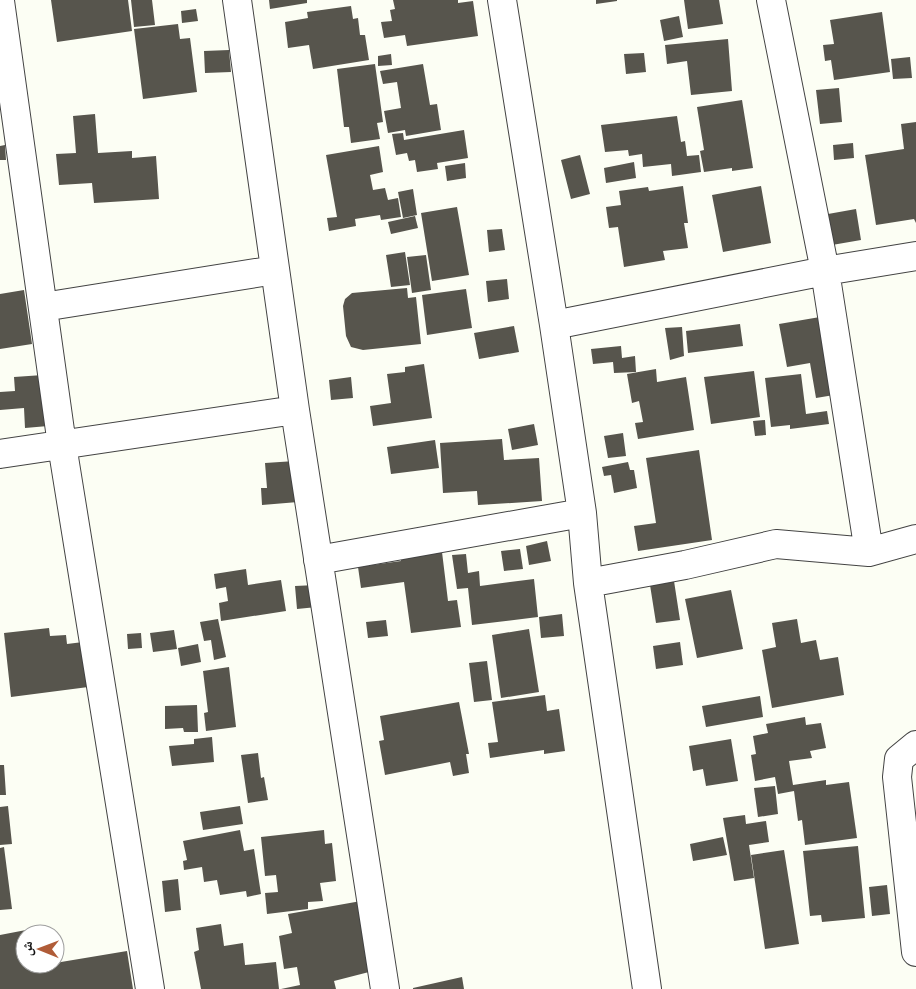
<svg xmlns="http://www.w3.org/2000/svg" width="916" height="989" font-family="'Playfair Display','Noto Naskh Arabic',serif">
  <style>
    .building { fill: #57554d }
    .lines { fill: none; stroke-linecap: round; stroke-linejoin: round }
    .street-casing { stroke: #434343; stroke-width: 30 }
    .street { stroke: #fff; stroke-width: 28 }
  </style>
  <rect width="100%" height="100%" fill="#fcfef4"/>
  <path class="building" d="M51 0H128L132 31 57 42Z
    M131 0H152L155 25 134 27Z
    M269 0H307V3L270 9Z
    M393 0H458V3L473 1 478 36 407 46 405 35 384 38 381 22 392 21 390 10 395 9Z
    M596 0H617V1L596 4Z
    M684 0H719L723 24 688 29Z
    M351 6 353 19 358 18 360 35H365L369 60 313 69 309 45 288 48 285 22 308 18 307 12Z
    M196 9 198 21 182 23 181 11Z
    M882 12 890 72 834 80 831 60 825 61 823 45 834 44 830 20Z
    M679 16 683 37 664 41 660 20Z
    M178 24 180 39 190 38 197 92 143 99 134 29Z
    M728 39 732 91 691 95 687 61 667 64 665 45Z
    M229 50 231 72 205 73 204 51Z
    M644 53 646 72 626 74 624 54Z
    M391 54 392 65 378 66V56Z
    M910 57 912 78 893 79 891 59Z
    M375 64 383 122 377 123 380 139 351 143 349 127H344L337 69Z
    M423 64 430 105 437 104 441 130 406 136 405 130 388 133 384 111 401 108 397 82 383 84 380 71Z
    M839 88 842 122 820 124 816 90Z
    M742 100 753 168 732 171V168L704 172 700 151 704 150 697 107Z
    M95 114 98 153 132 151V158L156 156 159 199 94 203 92 183 59 185 56 154 76 153 73 116Z
    M677 116 681 142 685 141 687 156 699 155 701 172 672 176 671 164 643 167 642 154 629 156 628 150 605 152 601 125Z
    M916 122V223L914 219 876 225 865 155 904 149 901 124Z
    M464 130 468 158 437 163 438 169 417 172 415 160 409 161 407 153 396 155 392 134 403 133 404 140Z
    M853 143 854 158 834 160 833 145Z
    M5 145 6 160H0V146Z
    M379 146 383 172 370 175 373 190 385 188 388 200 398 198 401 217 381 220 380 215 355 219 356 226 329 231 327 218 337 217 326 155Z
    M580 155 590 194 571 199 561 160Z
    M634 162 636 178 606 183 604 168Z
    M465 163 466 178 447 181 445 166Z
    M683 186 688 223H684L688 248 663 251 665 260 624 267 618 227 609 228 606 207 621 205 619 191 648 187 649 191Z
    M761 186 771 243 723 252 712 195Z
    M413 189 417 215 403 218 398 192Z
    M457 207 469 275 432 281 421 213Z
    M856 209 861 240 832 245 828 214Z
    M415 216 418 228 391 234 388 222Z
    M502 229 505 250 489 252 487 230Z
    M405 252 410 285 391 287 386 255Z
    M426 255 431 290 412 293 407 257Z
    M507 279 509 299 488 302 486 281Z
    M407 288 408 298 416 297 421 344 363 350 351 347 346 336 343 306 345 299 352 293Z
    M466 289 472 328 427 335 422 295Z
    M24 290 32 344 0 349V294Z
    M820 317 834 395 816 398 810 363 787 367 779 324Z
    M740 324 743 346 688 353 686 331Z
    M514 326 519 352 479 359 474 333Z
    M682 327 684 356 670 360 665 328Z
    M621 346 622 358 635 356 636 372 614 373 613 362 593 364 591 349Z
    M424 364 432 418 373 426 370 406 391 403 387 374 405 372V367Z
    M656 369 657 382 686 377 694 430 638 439 635 423 643 422 639 401 632 403 627 374Z
    M754 371 760 417 711 424 704 377Z
    M801 374 806 414 827 411 829 424 790 429V425L771 427 765 378Z
    M43 375 48 426 25 428 24 408 0 410V392L15 391 14 377Z
    M351 377 353 398 331 400 329 380Z
    M765 420 766 435 755 436 753 421Z
    M534 424 538 445 512 450 508 429Z
    M623 433 626 456 608 458 604 436Z
    M502 439 504 460 539 458 542 501 478 505 477 491 443 493 440 443Z
    M435 440 439 468 391 474 387 447Z
    M699 450 712 540 638 551 634 526 656 523 646 458Z
    M295 461 298 502 262 505 261 488H267L265 463Z
    M628 462 630 470H634L637 488 614 493 611 475 604 476 602 467Z
    M547 541 551 561 529 565 526 546Z
    M520 549 523 569 504 571 501 551Z
    M442 552 448 601 457 600 461 627 411 633 404 582 361 588 358 567 401 561V557Z
    M466 554 468 573 479 571 480 586 534 579 538 617 472 625 468 588 457 589 452 555Z
    M246 569 248 585 281 580 286 611 221 621 219 603 228 601 226 587 216 589 214 574Z
    M674 581 680 620 656 623 650 585Z
    M316 585 317 607 297 609 295 586Z
    M731 590 743 649 697 658 685 599Z
    M562 614 564 636 541 638 539 617Z
    M218 619 226 657 214 660 211 640 204 641 200 622Z
    M797 619 801 643 816 640 820 660 838 657 844 695 772 708 762 650 776 647 772 623Z
    M386 620 388 636 368 638 366 622Z
    M49 628 50 636 66 635 67 644 91 641 96 686 11 697 4 633Z
    M529 629 539 692 501 698 492 635Z
    M174 630 177 649 153 652 150 633Z
    M141 633 142 648 128 649 127 634Z
    M680 642 683 665 656 669 653 646Z
    M198 644 201 662 181 666 178 648Z
    M487 661 492 700 474 702 469 663Z
    M229 667 236 727 206 731 204 713 208 712 203 671Z
    M545 695 547 711 559 709 565 751 544 754V750L490 758 488 743 498 742 492 702Z
    M760 696 763 717 706 727 702 706Z
    M459 702 469 754H466L469 773 453 776 450 762 385 775 379 741 384 740 380 716Z
    M197 705 198 732H184L183 728 165 729V706Z
    M805 717 806 725 821 723 826 748 810 751 812 758 789 761 793 785 826 780V785L849 782 857 838 805 845 802 820 798 821 794 791 778 794 775 777 755 781 751 755 756 754 753 736 768 733 766 724Z
    M212 737 214 762 172 766 169 746 194 744V739Z
    M731 739 738 781 706 786 703 769 693 771 689 746Z
    M258 753 261 778 264 777 268 800 248 803 241 755Z
    M0 765H4L6 795H0Z
    M775 786 778 814 758 817 754 788Z
    M8 806 12 844 0 845V807Z
    M240 806 243 824 203 830 200 812Z
    M745 815 746 824 766 821 769 842 749 845 754 878 734 881 723 818Z
    M240 830 244 851 254 849 261 894 247 897 246 891 220 895 217 880 204 882 202 867 184 870 183 861 187 860 183 841Z
    M324 830 325 844 332 843 336 881 320 883 323 901 308 902V909L267 914 265 893 278 892 276 875 265 876 261 837Z
    M723 837 727 855 693 861 690 844Z
    M858 846 865 918 822 922 821 915 810 916 803 851Z
    M4 847 12 909 0 910V848Z
    M784 850 799 944 765 949 751 855Z
    M178 879 181 910 165 912 162 881Z
    M887 885 890 914 872 916 869 887Z
    M361 901 369 972 334 981 336 989H281L300 985 297 967 284 969 279 936 292 933 288 914Z
    M221 924 224 946 243 943 245 965 276 962 279 989H201L194 952 199 950 196 928Z
    M26 930 25 964H31L32 966 55 964V963L127 951 133 989H0V935Z
    M462 977 464 989H413V988Z"/>
  <g class="lines">
    <defs>
      <path id="street" d="M237 0 295 410 385 989
        M502 0 554 325 582 513 588 583 647 989
        M771 0 825 271 869 552
        M0 1 62 445 150 989
        M43 307 275 270
        M554 325 825 271 916 256
        M0 454 295 410
        M318 560 582 513
        M588 583 685 565 776 544 869 552 916 539
        M916 745 899 759 897 777 916 952"/>
    </defs>
    <use href="#street" class="street-casing"/>
    <use href="#street" class="street"/>
  </g>
  <g transform="translate(40 949) rotate(271)"><circle r="24" fill="#ffffff" stroke="#9f9f9f"/>
  <path d="M0-4L9 19L0 12L-9 19Z" fill="#b05c38"/>
  <text y="-8" font-size="14" font-weight="bold" text-anchor="middle" fill="#101010">ش</text>
  </g>
</svg>
